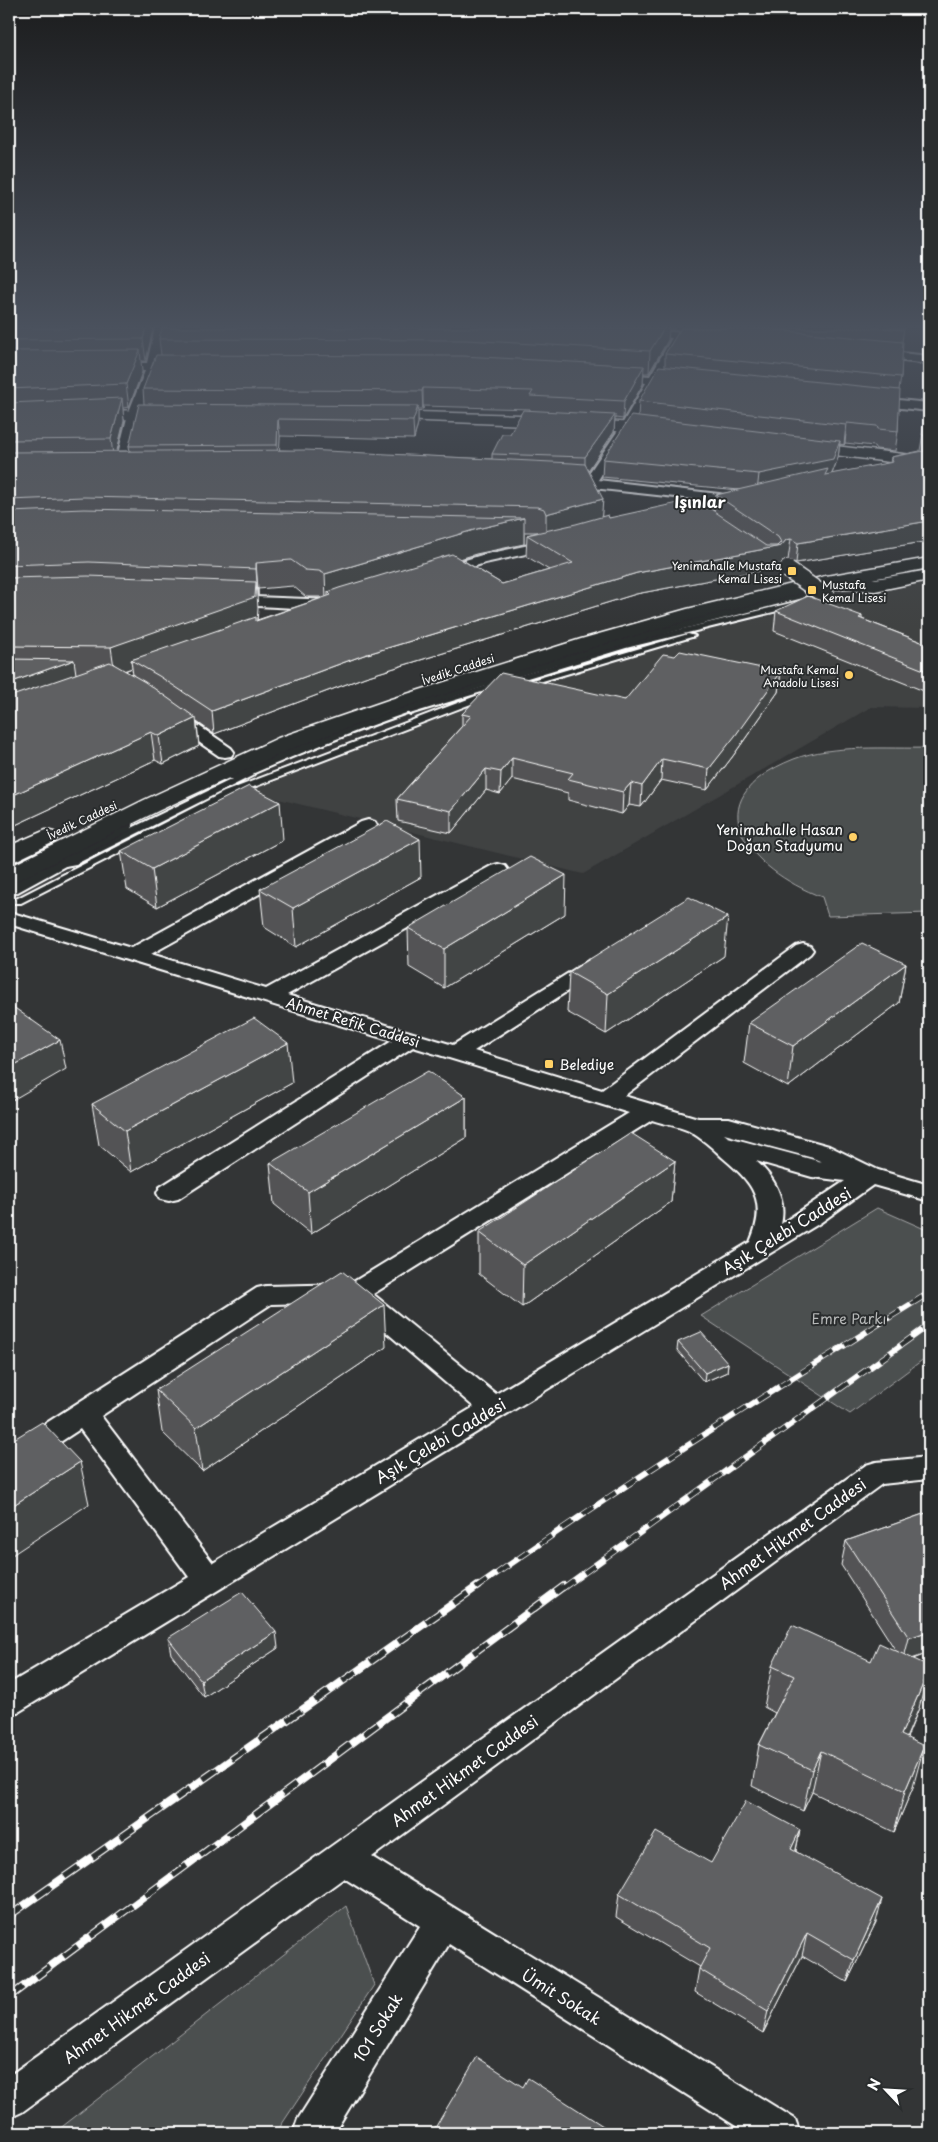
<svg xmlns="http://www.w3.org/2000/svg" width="938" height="2142" font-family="'Playpen Sans',sans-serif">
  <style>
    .built { fill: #404243 }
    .green { fill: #4c4f50; stroke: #a6a7a8 }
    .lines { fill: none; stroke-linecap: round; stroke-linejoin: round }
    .lane-casing { stroke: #fff; stroke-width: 4 }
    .street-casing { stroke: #fff; stroke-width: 4 }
    .secondary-casing { stroke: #fff; stroke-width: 3 }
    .primary-casing { stroke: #fff; stroke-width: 3 }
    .lane { fill: #2a2d2e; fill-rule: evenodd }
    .street { fill: #2a2d2e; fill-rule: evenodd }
    .secondary { fill: #2a2d2e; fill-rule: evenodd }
    .primary { fill: #2a2d2e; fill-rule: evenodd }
    .rail-far1-casing { stroke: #fff; stroke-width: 6 }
    .rail-casing { stroke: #fff; stroke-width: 8 }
    .rail-far1 { stroke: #2a2d2e; stroke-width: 4.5; stroke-dasharray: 13; stroke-linecap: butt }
    .rail { stroke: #2a2d2e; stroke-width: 5.5; stroke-dasharray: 17; stroke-linecap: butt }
    .street-bridge-casing { stroke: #fff; stroke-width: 19; stroke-linecap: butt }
    .street-bridge { stroke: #2a2d2e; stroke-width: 16 }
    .wall { fill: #525354; stroke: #fff; fill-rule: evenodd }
    .shaded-wall { fill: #424445; stroke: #fff }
    .building { fill: #5f6162; stroke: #fff }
    .poi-dot { fill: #ffd166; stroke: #2a2d2e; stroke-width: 2 }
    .labels { text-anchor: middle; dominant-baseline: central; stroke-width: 4; stroke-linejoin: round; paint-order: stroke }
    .far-poi-label { font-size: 11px; fill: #fff; stroke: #2a2d2e; text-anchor: end }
    .far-street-label { font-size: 11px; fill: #fff; stroke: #2a2d2e }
    .poi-label { font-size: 14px; fill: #fff; stroke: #2a2d2e; text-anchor: end }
    .street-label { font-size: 14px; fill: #fff; stroke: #2a2d2e }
    .park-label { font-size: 14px; fill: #b7b9b9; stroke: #2a2d2e }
    .far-district-label { font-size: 16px; font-weight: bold; fill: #fff; stroke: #2a2d2e }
    .near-street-label { font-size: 16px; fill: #fff; stroke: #2a2d2e }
  </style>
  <rect width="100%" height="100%" fill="#333536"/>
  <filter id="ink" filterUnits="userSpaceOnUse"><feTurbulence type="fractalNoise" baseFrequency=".02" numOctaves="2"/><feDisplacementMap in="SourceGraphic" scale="10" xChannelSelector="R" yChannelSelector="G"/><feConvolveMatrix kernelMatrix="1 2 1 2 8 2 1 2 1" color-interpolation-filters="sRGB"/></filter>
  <g filter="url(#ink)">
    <path class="built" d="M929 582V708L871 707 583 874 246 791 431 716 494 693 709 630 820 604Z"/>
    <path class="green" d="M929 748V913L828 916 822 897C749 870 690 800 794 759 833 744 887 749 929 748Z
      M877 1208 929 1231V1355L850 1414 701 1316Z
      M346 1906 374 1985 276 2133H54Z"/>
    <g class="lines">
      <defs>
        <path id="lane" d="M799 601 803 603 802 605 626 648 413 713 410 714 406 711 620 644Z
          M688 634 695 636 529 685H523L522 683Z
          M489 691 492 692V696L230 796 21 903H13L12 901 224 792Z
          M249 771 254 774 252 776 76 864 65 866 60 863Z"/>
        <path id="street" d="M155 328H167L159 363H183L189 367 183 371H157L140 414 128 470 121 474 116 473 114 470 128 414 145 371H112L106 367 112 363H147Z
          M639 329 707 335 713 338 707 341 683 339 662 377 682 378 688 382 682 386 658 384 633 426 598 480 719 494 724 495 726 499 744 495 749 496 751 499 749 502 677 517 672 516 670 513 672 510 712 501 565 485 558 481 565 477 585 479 621 426 646 383 610 379 608 376 610 373 650 376 672 338 635 334 633 332Z
          M873 350 929 356V364L869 357 867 354 869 351Z
          M868 397 929 403V411L864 404 862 401Z
          M557 539 562 540 564 543 562 546 485 563 440 577 435 575 432 572 435 569 482 555Z
          M798 590 803 592 806 595 803 598C613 646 421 698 241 779L235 780 229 779 226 775 229 771C410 690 605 637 798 590Z
          M227 596 333 600 339 602 341 605 339 608 333 610 222 604 219 601 222 598Z
          M174 712 180 713 231 748 234 752 231 756 225 757 219 756 168 721 165 717 168 713Z
          M124 820 131 822 133 826 131 830 16 893 9 895V881L117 822Z
          M368 820 375 822 377 826 375 830 151 954 266 989 491 866 498 864 505 866 508 870 505 874 287 995 453 1045 588 961 595 959 602 961 605 965 602 969 474 1051 602 1090 796 946 803 944 810 946 813 950 810 954 624 1096 698 1118H729L829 1146 878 1170 929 1185V1201L873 1185 820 1223 769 1254 20 1711 9 1715V1684L189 1577 80 1429 19 1469 9 1472V1447L257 1288 266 1286 350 1284 629 1113 413 1047 178 1199 169 1201 160 1199 157 1193 160 1187 392 1041 9 924V912L131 948 361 822ZM652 1120C664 1124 678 1126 689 1131 701 1138 713 1148 722 1157 753 1183 768 1201 750 1242L496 1394 373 1294ZM724 1134 813 1158 822 1162 728 1137ZM756 1161 812 1177 845 1181 781 1224C787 1199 774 1177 756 1161ZM351 1302 474 1407 213 1563 101 1416 271 1304Z
          M929 1457V1479L882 1484 372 1857 795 2119 800 2133H747L449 1944 334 2133H293L298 2119 420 1926 344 1878 22 2112 9 2118V2076L866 1465 876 1462Z"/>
        <path id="secondary" d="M175 409 181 411 183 414 181 417 9 424V414Z
          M380 411 521 415 662 425 668 427 670 430 668 433 662 435 556 426 374 419 372 416 374 413Z
          M801 442 929 457V467L795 450 793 447 795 444Z
          M929 570V580L875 591 826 588 819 586 817 582 819 578 826 576 875 579Z"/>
        <path id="primary" d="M929 558V568L826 588 699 618 595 647 405 707 294 748 160 810 17 881 9 883V867L144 800 278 738 391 699 581 639 687 609 826 576Z
          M46 830 54 832 58 837 54 842 17 860 9 862V846Z"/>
      </defs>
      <use href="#lane" class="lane-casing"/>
      <use href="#street" class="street-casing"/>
      <use href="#secondary" class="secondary-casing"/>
      <use href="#primary" class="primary-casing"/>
      <use href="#lane" class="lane"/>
      <use href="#street" class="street"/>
      <use href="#secondary" class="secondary"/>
      <use href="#primary" class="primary"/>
      <defs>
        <path id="rail-far1" d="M476 1588C624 1484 775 1388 929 1293
          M563 1588 929 1325"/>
        <path id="rail" d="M9 1916 478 1586
          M9 1997 564 1586"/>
      </defs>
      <use href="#rail-far1" class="rail-far1-casing"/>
      <use href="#rail" class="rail-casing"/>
      <use href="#rail-far1" class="rail-far1"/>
      <use href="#rail" class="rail"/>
      <defs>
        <path id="street-bridge" d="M788 570 830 599"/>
      </defs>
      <use href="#street-bridge" class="street-bridge-casing"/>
      <use href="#street-bridge" class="street-bridge"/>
    </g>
    <path class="wall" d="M9 328H153L146 361H141L142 372 129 407 123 408 124 421 117 451H130L129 446 144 404 143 389 161 355 159 339 162 328H675L674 329H669L668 340 649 373H644L643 384 623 419 615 418 614 432 588 470 602 517 609 518 714 511 716 495 739 490 602 477 603 459 638 417 639 401 665 367V354L681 328H904L902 342 901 377 899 390 898 431 895 451 876 449 874 446 845 443 844 445 840 444 838 458 832 474 890 463 891 457 920 451 929 397V541L796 563 788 560 783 561 779 567 636 594 365 677 214 734 197 722 199 746 163 764 155 760 9 828ZM423 406 530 409V410L510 434 492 454V459L279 450 280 436 414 439 418 423V409H423ZM524 532H538L527 535 526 556 549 570 502 584 461 559 476 554 524 544ZM293 586 306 597H320L322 598 257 620 256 595H258V589ZM132 668 133 675 125 671Z
      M776 611 862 616V619L929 645V693L774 631Z
      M675 656 781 672 778 692 733 756 707 790 661 780 641 807 629 805 622 814 568 800V793L512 779 500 794 486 790 451 833 398 821 397 799 462 726V714L625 700Z
      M283 840 157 907 127 889 121 851Z
      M421 877 296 947 264 927 260 889Z
      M565 914 444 988 409 967 408 928Z
      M724 956 606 1034 567 1012 569 972Z
      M906 964 899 1003 788 1087 744 1063 749 1023Z
      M292 1083 131 1172 99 1145 92 1104Z
      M466 1097V1138L311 1234 274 1204 270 1163Z
      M675 1161 671 1202 522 1307 479 1274V1232Z
      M678 1342 728 1363 727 1372 704 1382 677 1350Z
      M386 1347 202 1471 162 1432 156 1390Z
      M929 1512V1653L913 1659 919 1708 907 1738 913 1787 894 1832 812 1792 803 1811 752 1786 759 1745 775 1713 764 1707 772 1666 871 1661 896 1651 841 1565 846 1541Z
      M168 1638 278 1648 204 1697 171 1654Z
      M800 1830 796 1851 876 1922 847 1982 802 1956 763 2033 695 1992 699 1969 700 1967 616 1917 619 1894 711 1863Z"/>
    <path class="shaded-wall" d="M146 328H153L146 361 143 339Z
      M664 328H669L668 340 649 373 650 351Z
      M140 350 142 372 129 407 126 384Z
      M644 366 643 384 623 419 624 401Z
      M423 388V409L422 391Z
      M122 398 124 421 114 463 111 439Z
      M418 406V423L414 439 413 421Z
      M615 415 614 432 585 475V457Z
      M278 419 280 436 279 462 277 445Z
      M847 423 845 443 844 445 846 425Z
      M840 441 838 458 831 476 757 492 759 474Z
      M603 499 601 524 546 539V514Z
      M524 518V544L476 554 332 598 331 595 328 592V599L326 600 325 574 477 529Z
      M929 521V541L796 563 798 543Z
      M791 539 788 560 783 561 779 567 636 594 365 677 214 734 212 711 364 655 637 573 781 546 786 540Z
      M256 563 258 589V595L256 569Z
      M256 582 258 608 257 624 131 660 132 668 115 674 111 647Z
      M74 660 78 688 9 713V683Z
      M781 672 778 692 733 756 707 790 709 769Z
      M196 718 199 746 163 764 159 736Z
      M151 732 155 760 9 828V797Z
      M512 758V779L500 794 501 772Z
      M662 759 661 780 641 807 642 786Z
      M486 769V790L451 833V811Z
      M631 783 629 805 622 814 623 792Z
      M280 802 283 840 157 907 152 869Z
      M420 839 421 877 296 947 293 908Z
      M566 875 565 914 444 988V949Z
      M728 917 724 956 606 1034 608 994Z
      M906 964 899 1003 788 1087 793 1046Z
      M60 1040 66 1069 9 1102V1068Z
      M288 1043 292 1083 131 1172 125 1131Z
      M466 1097V1138L311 1234 308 1192Z
      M675 1161 671 1202 522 1307 523 1265Z
      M384 1305 386 1347 202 1471 196 1428Z
      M728 1363 727 1372 704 1382 705 1373Z
      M80 1462 89 1504 9 1557V1508Z
      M929 1631V1653L903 1662 909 1638Z
      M276 1632 278 1648 204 1697 201 1680Z
      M929 1670 919 1708 890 1776 901 1735Z
      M924 1746 913 1787 894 1832 905 1791Z
      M821 1751 812 1792 803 1811 812 1770Z
      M800 1830 795 1854 791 1849Z
      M882 1899 876 1922 847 1982 854 1960Z
      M807 1933 802 1956 763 2033 768 2011Z"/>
    <path class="building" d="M9 328H146L143 339 9 340Z
      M162 328H664L650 351 466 340 159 339Z
      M681 328H756L903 342 901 377 665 354Z
      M884 328H904V330Z
      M140 350 126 384 9 389V351Z
      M156 355 463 356 644 366 624 401 530 396 533 391 423 388 422 391 143 389Z
      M659 366 900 390 898 431 878 429 877 426 847 423 846 425 639 401Z
      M929 397V436L922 435Z
      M122 398 111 439 9 440V403Z
      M139 404 418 406 413 421 278 419 277 445 129 446Z
      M523 410 615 415 585 457 492 454 502 434H510Z
      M631 416 840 441 833 459 759 474 603 459Z
      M306 450 572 463 585 464 603 499 546 514 544 509 538 507 84 497 9 500V452Z
      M929 450V521L798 543 791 539 786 540 781 546 637 573 364 655 212 711 159 676 131 660 256 617V621L331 595 328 592 339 588 452 554 502 584 573 563 527 535 576 524 608 515 609 518 696 499 766 546H777L781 542 778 537 716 495 828 469 825 475 893 462 891 457Z
      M84 509 524 518 477 529 325 574 319 571 305 570 291 560 256 563V569L89 562 9 565V512Z
      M88 576 256 582 255 597 111 647 9 646V578Z
      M808 596 862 616 859 618 929 645V672L776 611Z
      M680 651 781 672 735 736 709 769 662 759 642 786 631 783 623 792 568 779 573 773 512 758 501 772 486 769 451 811 397 799 471 716 462 714 501 673 625 700 663 654 675 656Z
      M9 659 74 660 9 683Z
      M110 662 145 682 196 718 159 736 151 732 9 797V697Z
      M249 786 280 802 152 869 121 851Z
      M387 821 420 839 293 908 260 889Z
      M530 857 566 875 444 949 408 928Z
      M689 897 728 917 608 994 569 972Z
      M862 943 906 964 793 1046 749 1023Z
      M9 1004 60 1040 9 1068Z
      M254 1018 288 1043 125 1131 92 1104Z
      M428 1071 466 1097 308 1192 270 1163Z
      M631 1133 675 1161 523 1265 479 1232Z
      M342 1271 384 1305 196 1428 156 1390Z
      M701 1332 728 1363 705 1373 678 1342Z
      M42 1422 80 1462 9 1508V1442Z
      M929 1512V1631L909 1638 846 1541Z
      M242 1592 276 1632 201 1680 168 1638Z
      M792 1625 871 1661 879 1643 929 1666V1670L901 1735 924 1746 905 1791 821 1751 812 1770 759 1745 794 1676 772 1666Z
      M746 1801 800 1830 791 1849 882 1899 854 1960 807 1933 768 2011 699 1969 710 1948 619 1894 656 1832 711 1863Z
      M477 2057 523 2087 528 2078 614 2133H432Z"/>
  </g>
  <linearGradient id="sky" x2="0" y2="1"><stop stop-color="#1c1d1e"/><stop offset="0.52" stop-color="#4a515d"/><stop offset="1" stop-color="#4a515d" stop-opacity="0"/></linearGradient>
  <rect width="938" height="628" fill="url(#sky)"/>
  <g class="poi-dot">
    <rect x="787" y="566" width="10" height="10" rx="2.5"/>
    <rect x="807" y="585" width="10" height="10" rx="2.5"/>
    <circle cx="849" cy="675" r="5"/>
    <circle cx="853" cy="837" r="5"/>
    <rect x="544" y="1059" width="10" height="10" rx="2.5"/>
  </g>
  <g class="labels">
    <g class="far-poi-label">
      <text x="782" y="565">Yenimahalle Mustafa<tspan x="782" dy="13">Kemal Lisesi</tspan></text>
      <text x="822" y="584" text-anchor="start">Mustafa<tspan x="822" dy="13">Kemal Lisesi</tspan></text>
      <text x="839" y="669">Mustafa Kemal<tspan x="839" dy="13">Anadolu Lisesi</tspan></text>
    </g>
    <g class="far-street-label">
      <text transform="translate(458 669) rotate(-18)">İvedik Caddesi</text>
      <text transform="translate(82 820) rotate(-25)">İvedik Caddesi</text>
    </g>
    <g class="poi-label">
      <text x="843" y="829">Yenimahalle Hasan<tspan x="843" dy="16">Doğan Stadyumu</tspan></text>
      <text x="559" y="1064" text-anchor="start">Belediye</text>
    </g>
    <g class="street-label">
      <text transform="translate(353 1022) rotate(17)">Ahmet Refik Caddesi</text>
    </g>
    <g class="park-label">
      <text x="849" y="1318">Emre Parkı</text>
    </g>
    <g class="far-district-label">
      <text x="700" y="501">Işınlar</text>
    </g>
    <g class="near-street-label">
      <text transform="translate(786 1230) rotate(-32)">Aşık Çelebi Caddesi</text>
      <text transform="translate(440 1440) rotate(-31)">Aşık Çelebi Caddesi</text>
      <text transform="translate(792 1533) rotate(-36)">Ahmet Hikmet Caddesi</text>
      <text transform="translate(464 1770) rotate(-36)">Ahmet Hikmet Caddesi</text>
      <text transform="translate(562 1996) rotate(32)">Ümit Sokak</text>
      <text transform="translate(136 2007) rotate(-36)">Ahmet Hikmet Caddesi</text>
      <text transform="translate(377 2027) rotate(-58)">101 Sokak</text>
    </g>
  </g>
  <rect width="938" height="2142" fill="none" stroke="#2a2d2e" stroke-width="30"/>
  <rect x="15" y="15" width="908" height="2112" fill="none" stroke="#fff" stroke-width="2" filter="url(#ink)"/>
  <g transform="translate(886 2090) rotate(295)" stroke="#2a2d2e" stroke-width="4" paint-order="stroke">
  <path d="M0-4L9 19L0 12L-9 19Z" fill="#ffffff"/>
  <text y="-8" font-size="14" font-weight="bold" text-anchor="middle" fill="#ffffff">N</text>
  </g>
</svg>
